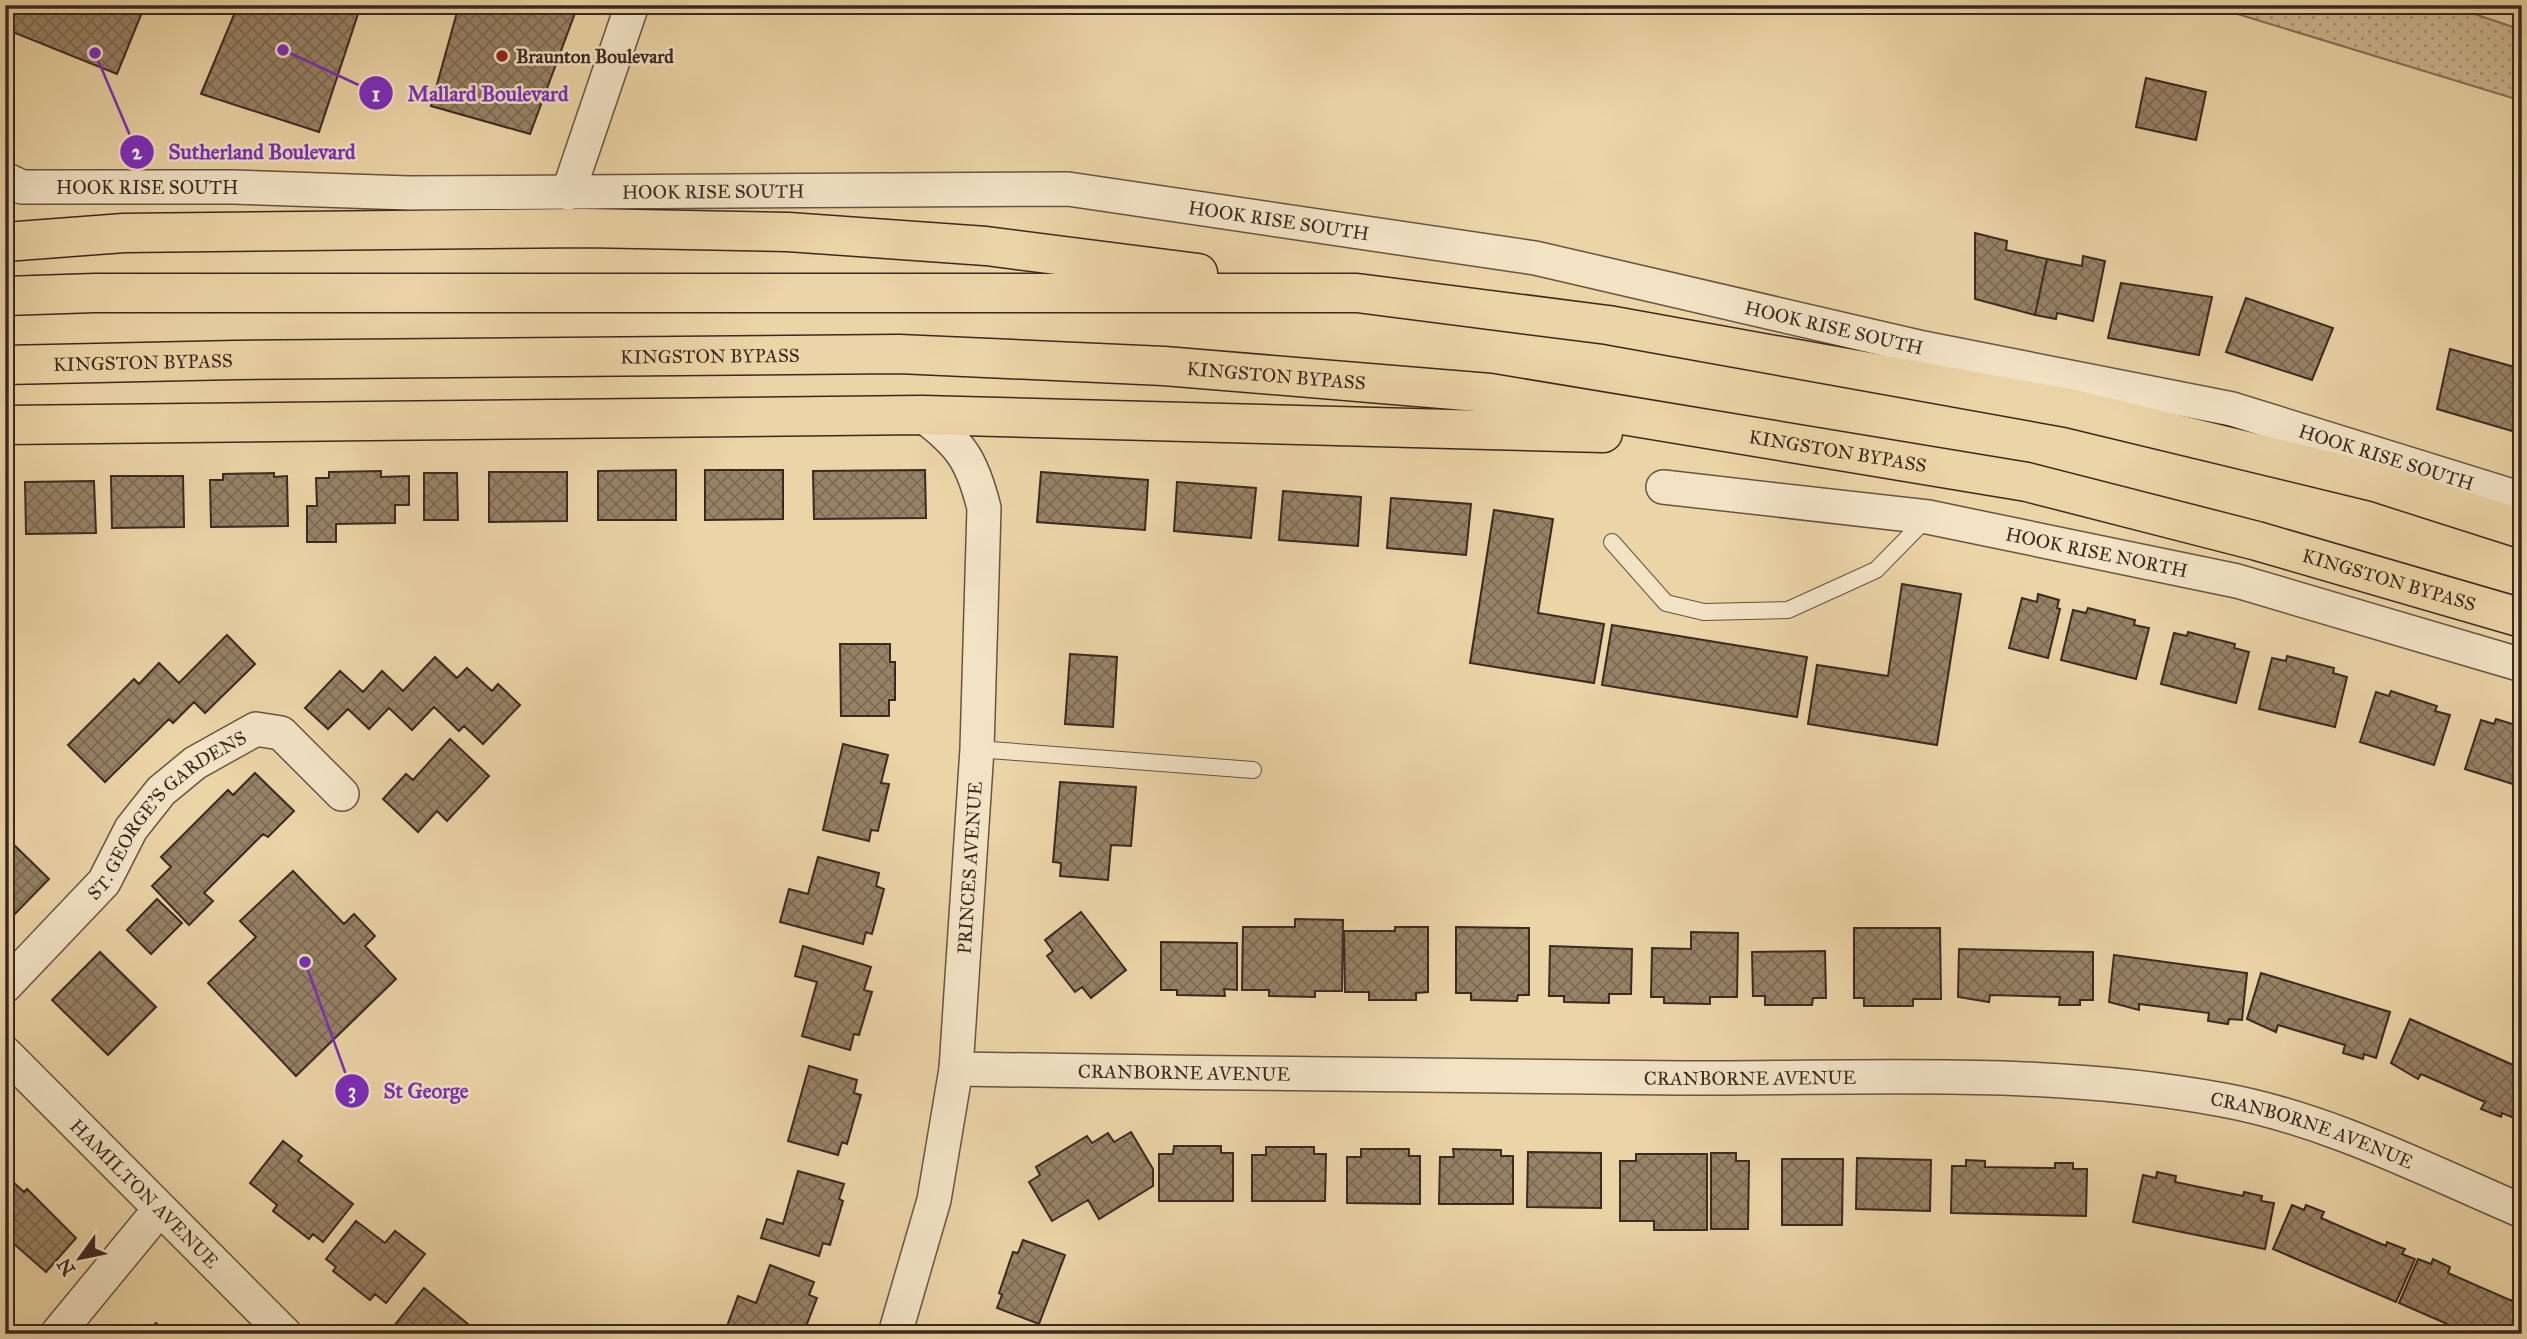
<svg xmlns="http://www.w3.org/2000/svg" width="2527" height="1339" font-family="'IM FELL Great Primer',serif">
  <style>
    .grass { fill: url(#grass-dots); stroke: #847058; stroke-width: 2 }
    .building { fill: url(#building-cross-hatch); stroke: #3b2921; stroke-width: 2 }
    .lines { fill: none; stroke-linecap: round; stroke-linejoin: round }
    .lane-casing { stroke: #675442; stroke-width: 18 }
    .street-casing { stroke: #675442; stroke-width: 36 }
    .highway-casing { stroke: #3b2921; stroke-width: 41 }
    .lane { stroke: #f2e3c5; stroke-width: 16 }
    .street { stroke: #f2e3c5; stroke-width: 33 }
    .highway { stroke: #ebd4a6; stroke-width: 38 }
    .rail { stroke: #3b2921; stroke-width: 5; stroke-dasharray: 12 12; stroke-linecap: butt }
    .poi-dot { fill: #8f2418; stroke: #f2e3c5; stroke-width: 2.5 }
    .labels { text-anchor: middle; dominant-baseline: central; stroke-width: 5; stroke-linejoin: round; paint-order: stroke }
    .poi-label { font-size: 19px; font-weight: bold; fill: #3b2921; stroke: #f2e3c5; text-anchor: start }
    .street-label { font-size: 19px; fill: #3b2921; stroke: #f2e3c5 }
    .leader { fill: none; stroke: #7b2cbf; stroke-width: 2.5 }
    .callout-dot { fill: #7b2cbf; stroke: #f2e3c5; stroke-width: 2.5 }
    .mark-label { font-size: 21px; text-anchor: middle; font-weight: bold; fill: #fff }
    .callout-label { font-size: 21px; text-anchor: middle; font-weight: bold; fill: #7b2cbf; stroke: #f2e3c5; stroke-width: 5; stroke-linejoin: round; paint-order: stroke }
  </style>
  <defs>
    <pattern id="grass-dots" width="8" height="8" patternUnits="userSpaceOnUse" patternTransform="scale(1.75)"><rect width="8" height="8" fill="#cdb78f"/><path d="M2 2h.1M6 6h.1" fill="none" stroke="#a89574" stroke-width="1.8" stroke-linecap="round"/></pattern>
    <pattern id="building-cross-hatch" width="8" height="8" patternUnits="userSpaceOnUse" patternTransform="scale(1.75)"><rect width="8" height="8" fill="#978266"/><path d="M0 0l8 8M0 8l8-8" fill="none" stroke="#7c6a54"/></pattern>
  </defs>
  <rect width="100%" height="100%" fill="#ebd4a6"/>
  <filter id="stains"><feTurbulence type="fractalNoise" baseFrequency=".00286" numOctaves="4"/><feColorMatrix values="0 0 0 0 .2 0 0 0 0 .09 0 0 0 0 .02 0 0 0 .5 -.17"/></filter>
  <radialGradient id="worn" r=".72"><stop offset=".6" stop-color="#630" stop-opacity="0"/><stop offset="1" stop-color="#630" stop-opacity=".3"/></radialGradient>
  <path class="grass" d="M2208 5H2448L2522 30V101Z"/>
  <path class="building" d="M17 5H145L117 74 10 31Z
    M238 5H361L319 132 201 94Z
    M459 5H578L530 134 431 106Z
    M2146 78 2206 92 2196 140 2136 127Z
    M1975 233 2007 241 2006 250 2047 259 2035 315 1975 299Z
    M2083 256 2105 261 2093 321 2057 313 2056 319 2035 315 2047 259 2082 266Z
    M2121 283 2212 297 2199 355 2108 338Z
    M2246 298 2333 328 2312 380 2226 352Z
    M2450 349 2522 369V434L2437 409Z
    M676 470V520H598V471Z
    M705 470H783V519L705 520Z
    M925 470 926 518 814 519 813 471Z
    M381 471V477L409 476V505H395V523L336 524V542H307V506H317L316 478H329V472Z
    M489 472H567V521L489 522Z
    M1041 472 1148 480 1145 530 1037 522Z
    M274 473V477L287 476 288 526 211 527 210 480H223V474Z
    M424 473H457L458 520H424Z
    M111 476H183L184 527 112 528Z
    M94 481 96 533 26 534 25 482Z
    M1177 482 1256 488 1251 538 1174 531Z
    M5 484H7L8 532H5Z
    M1283 491 1361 497 1358 546 1279 540Z
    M1391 498 1471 504 1466 555 1387 548Z
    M1494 510 1553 519 1538 613 1604 624 1594 683 1470 663Z
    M1902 584 1961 594 1937 745 1808 724 1817 665 1888 676Z
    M2038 594 2059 600 2057 608 2060 609 2048 658 2009 648 2022 598 2037 602Z
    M2088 608 2135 620 2134 625 2149 628 2136 679 2061 660 2073 610 2086 613Z
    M1612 625 1807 657 1797 717 1602 685Z
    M2188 632 2235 644 2234 648 2249 652 2236 703 2161 684 2174 633 2187 636Z
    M227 635 255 664 205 713 194 702 173 723 169 719 105 782 68 745 134 679 139 684 159 663 179 683Z
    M840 644H890V662H895V700H889V716H841Z
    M1070 654 1117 657 1113 727 1065 724Z
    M2287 656 2334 668 2333 673 2347 677 2335 727 2259 709 2272 658 2286 661Z
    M435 657 457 678 467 668 492 691 498 684 520 705 483 744 464 726 459 731 434 707 412 730 389 708 369 729 348 709 328 729 305 708 340 671 363 692 382 671 403 691Z
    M2391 691 2437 706 2435 711 2450 715 2434 765 2360 742 2376 692 2389 696Z
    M2496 719 2522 727V787L2465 769 2481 720 2494 724Z
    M450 739 489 776 447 821 437 811 418 832 383 799 406 774 413 780Z
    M843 744 888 755 881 783 889 784 878 831 871 830 869 841 823 830Z
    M255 773 294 811 268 837 263 834 204 893 213 901 189 925 152 886 171 867 161 857 228 790 233 795Z
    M1060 782 1136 787 1131 846 1111 845 1108 880 1060 876 1061 863 1053 862Z
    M5 836 49 879 5 924Z
    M818 857 879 873 876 886 884 889 872 934 866 932 863 944 780 922 789 889 808 894Z
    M293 871 344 924 354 914 375 936 365 946 396 979 296 1076 208 983 256 937 240 921Z
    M157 899 182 923 151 954 127 930Z
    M1081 912 1126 970 1091 998 1082 987 1075 992 1047 956 1053 951 1045 940Z
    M1295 919 1343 920 1342 991H1315V997L1269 996V990H1242L1243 927H1295Z
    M1395 927H1428V992L1416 993V1000H1369V992H1345L1344 931H1395Z
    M1456 927 1529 928V995H1518L1517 1001 1471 1000V993H1456Z
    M1854 928H1940L1941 999H1913V1006H1864V998H1854Z
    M1691 932 1738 933 1737 997H1710V1004L1664 1003V997H1651L1652 948 1691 949Z
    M1161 942 1237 943V990L1224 989 1225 996 1177 995V990H1161Z
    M803 946 871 967 864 990 872 992 859 1035 854 1034 850 1050 802 1036 817 982 795 976Z
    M1550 946 1632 949 1631 994H1609V1003L1564 1002V996H1549Z
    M1959 949 2093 952V1000H2080V1005H2059L2060 997 1990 995 1989 1002 1958 997Z
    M1825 951 1826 998H1813L1812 1005H1765V996H1753L1752 952Z
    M100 952 156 1007 108 1055 52 1000Z
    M2114 955 2247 973 2242 1020 2229 1019 2228 1024 2208 1021 2209 1013 2139 1004V1010L2109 1002Z
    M2261 973 2390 1012 2376 1058 2364 1054 2363 1059 2343 1053 2345 1045 2278 1025 2276 1032 2247 1019Z
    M2410 1019 2522 1069V1100L2514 1118 2502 1113 2501 1117 2481 1109 2485 1102 2421 1074 2418 1079 2391 1063Z
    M809 1066 857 1080 854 1093 861 1095 847 1144 842 1142 838 1155 788 1141Z
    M1131 1132 1153 1169V1186L1099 1219 1088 1200 1052 1221 1029 1182 1040 1175 1036 1167 1087 1136 1092 1143 1108 1133 1114 1142Z
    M283 1141 302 1156 298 1161 353 1204 323 1242 313 1234 309 1239 273 1211 277 1205 250 1183Z
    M1174 1146H1221V1153H1233V1201H1159V1154H1173Z
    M1266 1147H1314V1154H1326L1325 1201H1252V1155H1266Z
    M1361 1149H1409V1156H1420V1204L1347 1203V1157H1361Z
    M1453 1149 1501 1150V1156H1513V1204H1439L1440 1157H1454Z
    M1528 1152 1601 1153V1208L1527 1207Z
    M1711 1153H1736V1161H1749L1748 1229H1711Z
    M1636 1154H1707V1230H1654V1221H1620V1161H1636Z
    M1857 1158 1931 1160 1930 1211 1856 1209Z
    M1782 1159H1843L1842 1225H1782Z
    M1966 1160 1985 1161V1167L2055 1168V1163H2073V1169H2087L2086 1216 1951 1213 1952 1166H1966Z
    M798 1171 844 1184 839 1199 843 1201 830 1245 823 1243 819 1256 761 1238 767 1219 783 1224Z
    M2157 1172 2176 1176 2175 1182 2243 1196 2244 1192 2262 1196 2261 1201 2274 1203 2265 1249 2133 1222 2143 1175 2156 1178Z
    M5 1180 11 1184 12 1181 24 1192 27 1189 76 1238 46 1272 5 1236Z
    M2292 1205 2304 1210 2306 1205 2324 1212 2321 1218 2386 1246 2387 1242 2405 1249 2402 1254 2415 1259 2396 1302 2273 1249Z
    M356 1221 385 1243 395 1231 425 1254 386 1303 375 1294 370 1300 333 1271 336 1267 326 1259Z
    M1023 1240 1065 1255 1039 1324 997 1308 1002 1295 999 1293 1013 1252 1018 1253Z
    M2418 1259 2431 1264 2433 1259 2450 1267 2448 1273 2512 1301 2514 1296 2522 1299V1334H2470L2399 1303Z
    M770 1265 814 1282 809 1295 817 1298 803 1334H739L726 1329 738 1296 756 1303Z
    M424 1288 480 1334H403L394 1326Z
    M156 1323 164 1331 168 1327 175 1334H146Z"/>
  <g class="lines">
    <defs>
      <path id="lane" d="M1612 542 1666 603 1704 612 1788 610 1876 570 1928 517
        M977 749 1253 770"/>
      <g id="street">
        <path id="s1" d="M5 179 22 187H233L409 193 1068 189 1535 258 1923 348 2232 409 2522 499"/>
        <path d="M568 193 632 5"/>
        <path id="s2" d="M1663 487 1928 517 2237 581 2522 665"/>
        <path id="s3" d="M5 986 104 882 131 829 161 791 195 763 256 729 281 733 342 794"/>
        <path id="s4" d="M5 1053 285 1334"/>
        <path id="s5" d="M956 1069C1198 1072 1440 1077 1682 1078 1861 1079 2046 1067 2223 1100 2327 1119 2426 1170 2522 1211"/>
        <path d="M57 1334 159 1210"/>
        <path id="s6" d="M895 1334 934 1200 956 1069 977 749 984 508C972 460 961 444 922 415"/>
      </g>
      <g id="highway">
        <path d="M5 242 124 233 586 228 788 232 986 246 1198 273"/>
        <path d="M5 296 95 293H1357L1608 325 2069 408 2375 482 2522 529"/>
        <path id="s7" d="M5 365 236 360 899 354 1164 366 1490 393 2027 482 2257 541 2522 618"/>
        <path d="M5 425 922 415 1603 433"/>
      </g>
    </defs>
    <use href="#lane" class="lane-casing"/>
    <use href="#street" class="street-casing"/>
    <use href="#highway" class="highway-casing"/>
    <use href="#lane" class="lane"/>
    <use href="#street" class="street"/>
    <use href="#highway" class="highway"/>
    <path class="rail" d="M2499 5 2522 13"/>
  </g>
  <circle class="poi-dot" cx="502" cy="56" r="7"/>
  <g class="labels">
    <g class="poi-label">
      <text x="516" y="56">Braunton Boulevard</text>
    </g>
    <g class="street-label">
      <text stroke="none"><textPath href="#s1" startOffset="144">HOOK RISE SOUTH</textPath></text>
      <text stroke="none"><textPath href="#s1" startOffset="710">HOOK RISE SOUTH</textPath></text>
      <text stroke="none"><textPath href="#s1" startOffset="1278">HOOK RISE SOUTH</textPath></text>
      <text stroke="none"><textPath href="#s1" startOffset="1844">HOOK RISE SOUTH</textPath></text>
      <text stroke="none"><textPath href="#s7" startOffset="705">KINGSTON BYPASS</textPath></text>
      <text stroke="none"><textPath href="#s7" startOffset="138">KINGSTON BYPASS</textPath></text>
      <text stroke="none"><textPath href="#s7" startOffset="1272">KINGSTON BYPASS</textPath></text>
      <text stroke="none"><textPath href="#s7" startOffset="1839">KINGSTON BYPASS</textPath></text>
      <text stroke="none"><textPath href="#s1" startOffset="2412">HOOK RISE SOUTH</textPath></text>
      <text stroke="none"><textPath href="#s2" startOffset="439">HOOK RISE NORTH</textPath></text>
      <text stroke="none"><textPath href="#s7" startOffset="2406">KINGSTON BYPASS</textPath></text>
      <text stroke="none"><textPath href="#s3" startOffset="238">ST. GEORGE'S GARDENS</textPath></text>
      <text stroke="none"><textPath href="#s6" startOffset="474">PRINCES AVENUE</textPath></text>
      <text stroke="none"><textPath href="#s5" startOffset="228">CRANBORNE AVENUE</textPath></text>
      <text stroke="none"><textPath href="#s5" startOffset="794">CRANBORNE AVENUE</textPath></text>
      <text stroke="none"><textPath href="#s5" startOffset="1362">CRANBORNE AVENUE</textPath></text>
      <text stroke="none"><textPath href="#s4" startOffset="198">HAMILTON AVENUE</textPath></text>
    </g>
  </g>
  <path class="leader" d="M283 50L376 93M95 53L137 152M305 962L352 1091"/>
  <g class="callout-dot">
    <circle cx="283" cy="50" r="7"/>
    <circle cx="95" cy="53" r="7"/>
    <circle cx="305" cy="962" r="7"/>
    <circle cx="376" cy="93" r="18"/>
    <circle cx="137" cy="152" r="18"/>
    <circle cx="352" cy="1091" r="18"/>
  </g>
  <g class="mark-label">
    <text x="376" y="101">1</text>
    <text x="137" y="159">2</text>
    <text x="352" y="1098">3</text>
  </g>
  <g class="callout-label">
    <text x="488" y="101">Mallard Boulevard</text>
    <text x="262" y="159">Sutherland Boulevard</text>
    <text x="426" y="1098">St George</text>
  </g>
  <rect width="2527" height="1339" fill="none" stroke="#ebd4a6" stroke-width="28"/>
  <rect x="7" y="7" width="2513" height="1325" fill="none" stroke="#3b2921" stroke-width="3.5"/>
  <rect x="14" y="14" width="2499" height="1311" fill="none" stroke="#3b2921" stroke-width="2"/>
  <g transform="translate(80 1258) rotate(237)" stroke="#f2e3c5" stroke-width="5" paint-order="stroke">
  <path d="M0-5L12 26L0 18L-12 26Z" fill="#3b2921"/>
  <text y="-10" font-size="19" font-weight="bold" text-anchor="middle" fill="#3b2921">N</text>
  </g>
  <rect width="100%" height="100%" filter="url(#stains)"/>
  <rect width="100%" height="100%" fill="url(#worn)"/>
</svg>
